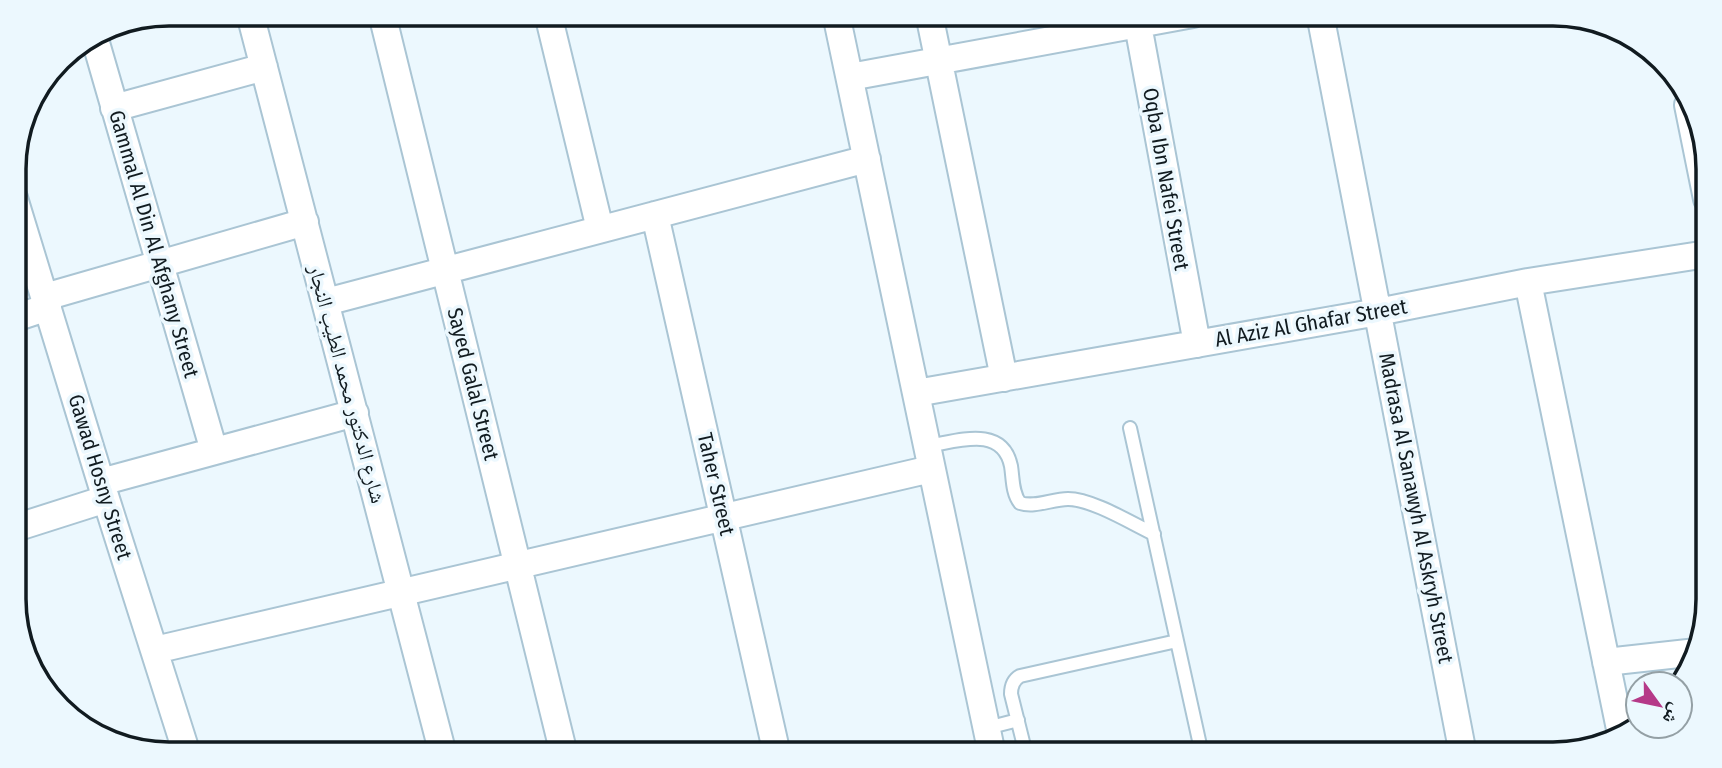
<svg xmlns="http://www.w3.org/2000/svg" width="1722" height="768" font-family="'Fira Sans Condensed','Noto Naskh Arabic',sans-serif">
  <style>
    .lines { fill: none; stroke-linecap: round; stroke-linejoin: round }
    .lane-casing { stroke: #aac5d4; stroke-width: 16 }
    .street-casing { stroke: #aac5d4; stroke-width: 30 }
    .lane { stroke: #fff; stroke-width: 12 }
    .street { stroke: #fff; stroke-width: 26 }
    .labels { text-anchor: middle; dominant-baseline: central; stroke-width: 7; stroke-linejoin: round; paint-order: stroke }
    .street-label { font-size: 21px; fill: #111b20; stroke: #ecf8fe }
    .rim { fill: none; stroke: #111b20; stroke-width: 3.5 }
  </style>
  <rect width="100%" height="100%" fill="#ecf8fe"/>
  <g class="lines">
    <defs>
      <path id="lane" d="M1130 428 1200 745
        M927 446C956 442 1002 424 1011 466 1013 478 1012 493 1020 503 1035 508 1052 499 1068 499 1092 499 1131 523 1154 534
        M987 728 1018 720
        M1024 746 1011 694C1011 686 1013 680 1020 676L1177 641"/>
      <path id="street" d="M250 14 443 754
        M382 14 564 754
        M548 14 600 229
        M836 14 992 754
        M929 14 1004 378
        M1136 14 1197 344
        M1320 14 1463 754
        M94 36 214 451
        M850 77 1193 14
        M1688 105 1707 199
        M114 108 264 67
        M14 198 106 499 187 754
        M655 215 777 754
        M1528 282 1621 734
        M45 297 305 222
        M326 302 867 159
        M15 318 48 307
        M916 393 1378 312 1528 282 1707 254
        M101 482 355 413
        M15 528 106 499
        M155 650 931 469
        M1606 662 1697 652"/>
    </defs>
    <use href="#lane" class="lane-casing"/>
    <use href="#street" class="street-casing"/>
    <use href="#lane" class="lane"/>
    <use href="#street" class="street"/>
  </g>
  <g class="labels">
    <g class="street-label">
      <text transform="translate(1166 179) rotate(80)">Oqba Ibn Nafei Street</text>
      <text transform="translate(154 244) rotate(74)">Gammal Al Din Al Afghany Street</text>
      <text transform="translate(1311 323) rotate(-10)">Al Aziz Al Ghafar Street</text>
      <text transform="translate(347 384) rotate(75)">شارع الدكتور محمد الطيب النجار</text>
      <text transform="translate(473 384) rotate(76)">Sayed Galal Street</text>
      <text transform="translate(100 477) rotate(73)">Gawad Hosny Street</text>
      <text transform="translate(716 484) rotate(77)">Taher Street</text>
      <text transform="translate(1416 508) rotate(79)">Madrasa Al Sanawyh Al Askryh Street</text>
    </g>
  </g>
  <path d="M0 0H1722V768H0ZM169 26H1553A143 143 0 0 1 1696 169V599A143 143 0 0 1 1553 742H169A143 143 0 0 1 26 599V169A143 143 0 0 1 169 26Z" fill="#ecf8fe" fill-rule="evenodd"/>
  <path class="rim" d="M169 26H1553A143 143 0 0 1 1696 169V599A143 143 0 0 1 1553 742H169A143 143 0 0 1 26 599V169A143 143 0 0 1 169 26Z"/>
  <g transform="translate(1659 705) rotate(123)"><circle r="33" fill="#ecf8fe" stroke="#94a0a5" stroke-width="2"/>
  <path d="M0-5L12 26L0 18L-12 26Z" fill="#b53988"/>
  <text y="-10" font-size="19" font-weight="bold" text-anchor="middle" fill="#111b20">ش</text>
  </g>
</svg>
